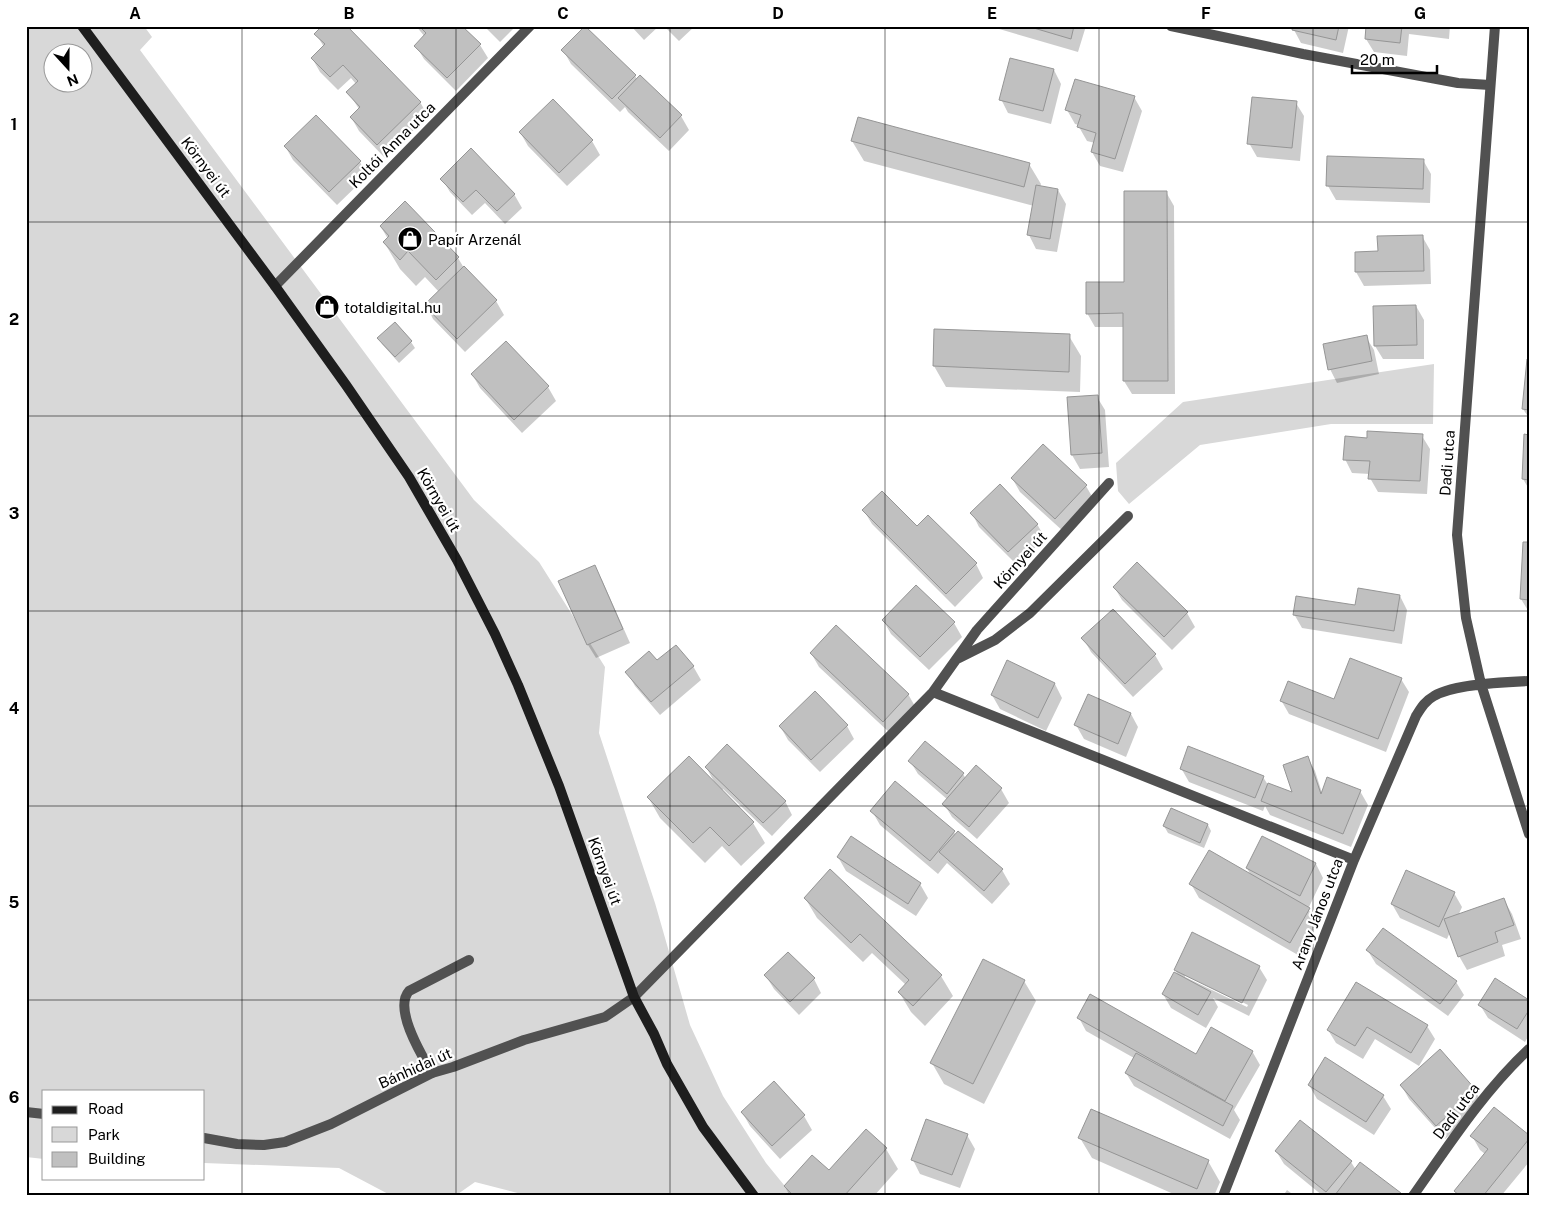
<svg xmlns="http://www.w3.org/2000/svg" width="1555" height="1222" font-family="'Public Sans',sans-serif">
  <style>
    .green { fill: #d8d8d8; fill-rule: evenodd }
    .shadow { fill: #0003; fill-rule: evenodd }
    .building { fill: #c0c0c0; stroke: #959595 }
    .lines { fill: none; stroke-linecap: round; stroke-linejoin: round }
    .service { stroke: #515151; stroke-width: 10 }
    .minor { stroke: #515151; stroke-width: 10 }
    .secondary { stroke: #1e1e1e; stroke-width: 10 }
    .grid { fill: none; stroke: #000; stroke-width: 1; stroke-opacity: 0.55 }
    .labels { text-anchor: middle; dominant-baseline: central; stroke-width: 4.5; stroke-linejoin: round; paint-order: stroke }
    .street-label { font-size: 15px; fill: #000; stroke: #fff }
    .poi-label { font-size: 15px; fill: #000; stroke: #fff; text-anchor: start }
    .neatline { fill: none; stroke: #000; stroke-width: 2 }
    .grid-label { font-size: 16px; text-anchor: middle; font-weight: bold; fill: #000 }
  </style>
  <rect width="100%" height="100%" fill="#fff"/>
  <path class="green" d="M26 26H144L152 37 140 50 474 500 539 562 605 667 599 733 655 903 690 1025 723 1096 766 1163 793 1196H529L475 1182 455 1196H392L339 1168 204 1163V1091H44V1159L26 1157ZM52 52H82V82H52Z
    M1434 364 1433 424H1331L1200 445 1129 504 1118 491 1116 463 1183 402Z"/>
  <path class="shadow" d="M416 26H461L480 45 488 58 456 91 424 59 416 46 425 37Z
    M484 26H516L500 42Z
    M631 26H659L644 40Z
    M664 26H695L679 41Z
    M989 26H1086L1078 52Z
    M1294 26H1349L1343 53 1301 43 1294 30Z
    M1368 26H1450L1449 39 1409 34 1407 56 1374 52 1366 39Z
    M316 34 420 102 428 116 385 158 359 131 351 117 359 109 348 92 356 84 351 78 338 90 320 72 312 58 324 47Z
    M563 50 635 75 637 80 640 77 681 116 689 130 669 151 628 112 625 107 620 112 571 64Z
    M1054 70 1061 84 1051 124 1008 113 1001 99Z
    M1134 97 1142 111 1123 172 1100 166 1092 152 1095 143 1087 141 1079 127V125L1075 124 1067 110Z
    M1296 103 1304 116 1300 161 1257 157 1249 143Z
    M520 132 592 141 600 155 567 186 528 146Z
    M852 141 1029 164 1041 184 1040 187 1058 190 1066 204 1057 252 1036 249 1029 235 1034 206 864 161Z
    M285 146 360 162 367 176 337 205 293 160Z
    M1423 160 1431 174 1430 203 1336 200 1328 186Z
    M442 179 514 194 522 208 505 224 485 203 472 215 450 192Z
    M1166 192 1174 206 1175 394H1132L1124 381V327H1095L1087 313 1125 283Z
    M405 203 458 258 464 268 496 301 504 315 465 352 433 319 426 305 439 292 425 277 416 286 400 269 384 242 388 239 381 227Z
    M1422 236 1430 250 1431 284 1364 286 1356 272V253L1379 252Z
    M1416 306 1424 320V359H1383L1375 346Z
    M936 330 1069 336 1081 356 1080 392 946 387 934 366Z
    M1366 337 1374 350 1379 374 1337 383 1330 369Z
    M379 338 411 342 415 348 399 363 382 344Z
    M506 343 548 387 556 401 522 433 480 388 472 374Z
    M1529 360V418L1523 409Z
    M1097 397 1105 410 1109 467 1080 469 1072 455 1068 398Z
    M1422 436 1430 449 1427 494 1378 492 1370 478V474L1352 473 1345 459 1368 439Z
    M1529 436V489L1523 479Z
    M1043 446 1086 486 1094 500 1064 532 1020 492 1012 478Z
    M864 511 917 528 976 564 983 578 955 607 872 524Z
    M972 513 1037 524 1045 538 1017 565 979 527Z
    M1529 544V612L1521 599Z
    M1137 564 1187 613 1195 627 1172 650 1122 600 1114 587Z
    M594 567 602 580 630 643 596 658 588 645 560 581Z
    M1400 596 1407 610 1402 644 1302 628 1294 614 1356 607Z
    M1113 611 1155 655 1163 669 1133 697 1091 652 1083 638Z
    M883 620 954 623 962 637 929 670 891 634Z
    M811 653 908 694 916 708 891 734 819 667Z
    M657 662 693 666 701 680 660 715 635 686 627 672Z
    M1008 662 1055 684 1062 698 1046 731 1000 709 992 695Z
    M1401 679 1409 692 1386 752 1289 714 1281 700H1335Z
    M1131 714 1138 727 1126 757 1084 739 1076 725Z
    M780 726H847L854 739 820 772 788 740Z
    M925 743 963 774 966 779 976 767 1001 789 1009 803 977 839 952 817 944 804 948 800 918 774 910 761Z
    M1308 758 1315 771 1322 793 1360 791 1368 805 1351 847 1270 815 1265 806 1263 811 1189 782 1181 768 1263 777 1268 785 1294 794Z
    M706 767 785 801 792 815 772 836 723 789 722 791 753 823 765 843 741 866 722 846 705 863 660 818 648 797 716 785Z
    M872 811 954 832 956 836 958 832 1002 870 1010 884 992 904 947 863 938 874 880 825Z
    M1208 825 1211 831 1204 848 1168 833 1164 826Z
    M1263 837 1316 864 1323 878 1308 909 1317 923 1298 955 1199 898 1191 884 1251 876 1247 868Z
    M838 857 920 884 928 898 916 916 846 871Z
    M830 871 941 976 953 996 925 1026 911 1012 899 992 906 985 872 953 863 962 817 918 805 898Z
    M1454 893 1462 907 1458 916 1504 900 1512 914 1521 939 1502 945 1505 956 1467 970 1459 956 1450 932 1447 939 1400 918 1392 904Z
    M1368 951 1456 982 1464 995 1448 1016 1376 964Z
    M1259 967 1267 980 1249 1016 1213 998 1218 1007 1206 1028 1171 1008 1163 994 1178 975 1175 970ZM1185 974 1248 1005 1247 1007 1185 977Z
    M766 976 814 979 821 993 799 1015 774 989Z
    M1024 981 1036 1001 984 1104 944 1084 932 1063Z
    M1356 984 1427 1026 1435 1039 1419 1066 1375 1039 1363 1059 1336 1043 1328 1030Z
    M1529 1002V1035L1525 1042 1488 1018 1480 1005Z
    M1079 1018 1197 1056 1252 1051 1260 1065 1234 1110 1240 1120 1230 1139 1134 1086 1126 1073 1134 1058 1086 1031Z
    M1440 1050 1475 1091 1483 1104 1445 1139 1409 1099 1401 1085Z
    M774 1083 804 1116 812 1130 780 1159 750 1126 742 1112Z
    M1309 1085 1383 1096 1391 1109 1374 1135 1317 1099Z
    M967 1135 975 1149 960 1188 920 1174 913 1160Z
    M1472 1136 1529 1137V1162L1501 1196H1458L1456 1191 1485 1154 1480 1150Z
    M1080 1138 1208 1161 1220 1182 1214 1196H1178L1092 1158Z
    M886 1149 898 1169 874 1196H790L785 1187 829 1172Z
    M1276 1151 1351 1162 1356 1170 1401 1196H1323L1284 1164Z
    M1287 1190 1295 1196H1283Z"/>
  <path class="building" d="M322 26H347L421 102 377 145 350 117 360 107 346 92 358 81 343 65 330 77 311 58 325 44 314 34Z
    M419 26H462L481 44 447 78 414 46 426 33Z
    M585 26 636 75 612 99 561 50Z
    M1027 26H1074L1071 39Z
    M1293 26H1339L1336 40 1292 30Z
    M1366 26H1402L1400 43 1365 39Z
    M1010 58 1054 69 1043 111 999 100Z
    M640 75 682 115 660 138 618 98Z
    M1075 79 1135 96 1115 159 1091 152 1096 133 1077 127 1081 115 1065 110Z
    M1252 97 1297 101 1292 148 1247 144Z
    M553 99 593 140 559 173 519 132Z
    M316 115 361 161 329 192 284 146Z
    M858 117 1030 163 1024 187 851 141Z
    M471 148 515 194 497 211 476 190 463 202 440 179Z
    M1327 156 1424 159 1423 189 1326 186Z
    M1036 185 1058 189 1050 239 1027 235Z
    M1124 191H1167L1168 381H1123V313L1086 314V282H1124Z
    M405 201 459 257 436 280 408 251 400 260 383 242 389 236 380 226Z
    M1423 235 1424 271 1355 272V252L1378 251 1377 236Z
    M464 266 497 300 457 339 424 305Z
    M1416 305 1417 345 1374 346 1373 306Z
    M395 322 412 341 395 357 377 338Z
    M934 329 1070 334 1069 372 933 366Z
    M1367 335 1372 361 1328 370 1323 344Z
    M506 341 549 386 514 420 471 374Z
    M1527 359H1529V410L1522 409Z
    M1098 395 1102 453 1071 455 1067 397Z
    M1367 431 1423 434 1420 481 1368 479 1370 461 1343 460 1345 436 1367 438Z
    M1524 434 1529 435V480L1522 479Z
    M1043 444 1087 485 1055 519 1011 478Z
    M1000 484 1038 524 1008 552 970 513Z
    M882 491 917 526 928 515 977 563 946 594 862 510Z
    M1523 542H1529V600L1520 599Z
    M1137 562 1188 612 1164 637 1113 587Z
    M595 565 623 629 587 645 558 581Z
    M916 585 955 622 920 657 882 620Z
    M1358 588 1400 595 1394 631 1293 615 1296 596 1355 605Z
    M1113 609 1156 654 1125 684 1081 638Z
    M836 625 909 694 883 722 810 653Z
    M676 645 694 666 651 702 625 672 649 651 657 660Z
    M1350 658 1402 678 1378 739 1280 701 1288 681 1334 699Z
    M1007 660 1055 683 1038 718 991 695Z
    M815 691 848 725 811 760 779 726Z
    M1088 694 1131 713 1118 744 1074 725Z
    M925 741 964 773 947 794 908 761Z
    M727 744 786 801 763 823 705 767Z
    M1188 746 1264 776 1255 798 1180 769Z
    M689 756 754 822 729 846 710 827 693 843 647 797Z
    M1308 756 1321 794 1327 777 1361 790 1343 834 1261 801 1268 783 1292 792 1283 765Z
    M976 765 1002 788 969 827 942 804Z
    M895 781 955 831 930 861 870 811Z
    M1171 808 1208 824 1200 843 1163 826Z
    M958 831 1003 869 984 891 939 852Z
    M851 836 921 883 908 904 837 857Z
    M1262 836 1316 863 1300 896 1246 868Z
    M1209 850 1310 908 1290 943 1189 884Z
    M830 869 942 975 913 1006 898 992 909 980 860 934 851 943 804 898Z
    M1406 870 1455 892 1439 927 1391 904Z
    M1504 898 1514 925 1495 932 1498 942 1458 957 1444 919Z
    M1383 928 1457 981 1440 1004 1366 950Z
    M1192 932 1260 966 1242 1003 1174 970Z
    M788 952 815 978 790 1002 764 975Z
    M983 959 1025 980 973 1084 930 1063Z
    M1174 972 1211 992 1198 1015 1162 994Z
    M1495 978 1529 1000V1010L1517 1029 1478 1005Z
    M1356 982 1428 1025 1411 1053 1367 1027 1355 1046 1327 1030Z
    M1090 994 1196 1054 1211 1027 1253 1051 1225 1101 1077 1018Z
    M1440 1049 1476 1090 1436 1126 1400 1085Z
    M1136 1053 1233 1106 1223 1126 1125 1073Z
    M1325 1057 1384 1095 1366 1122 1308 1085Z
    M774 1081 805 1115 772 1146 741 1112Z
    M1494 1107 1529 1135V1139L1483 1196H1460L1454 1191 1488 1149 1470 1136Z
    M1091 1109 1209 1160 1197 1189 1078 1138Z
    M926 1119 968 1134 952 1175 911 1160Z
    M1300 1120 1352 1161 1326 1192 1275 1151Z
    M866 1129 887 1148 844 1196H794L784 1186 812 1155 829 1170Z
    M1360 1162 1401 1193 1399 1196 1335 1195Z"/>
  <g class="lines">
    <path class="service" d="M432 1073C422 1056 393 1009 409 991L469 960"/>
    <path class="minor" d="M1171 26 1303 54 1458 83 1490 85
      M1495 26 1457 535 1466 618 1481 684 1529 834
      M275 286 530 26
      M959 658 995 640 1030 613 1128 516
      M933 692 1354 860
      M26 1112 44 1114
      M204 1138 237 1144 264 1145 285 1142 331 1124 432 1073 453 1067 524 1040 605 1017 634 997 933 692 977 630 1109 483
      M1223 1196 1354 860 1416 716C1421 708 1425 701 1434 696 1453 684 1505 682 1529 681
      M1413 1196C1449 1145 1483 1092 1529 1049"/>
    <path class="secondary" d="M82 26 275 286 346 385 409 477 457 560 495 634 518 685 559 786 634 997 654 1034 667 1064 703 1127 754 1196"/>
  </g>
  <path class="grid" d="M242 26V1196M456 26V1196M670 26V1196M885 26V1196M1099 26V1196M1313 26V1196M26 222H1529M26 416H1529M26 611H1529M26 806H1529M26 1000H1529"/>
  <defs>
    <symbol id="shop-disc" viewBox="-11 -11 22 22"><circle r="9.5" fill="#000" stroke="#fff"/><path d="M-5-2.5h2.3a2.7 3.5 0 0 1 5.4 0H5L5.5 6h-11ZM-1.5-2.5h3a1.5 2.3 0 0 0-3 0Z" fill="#fff"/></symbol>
  </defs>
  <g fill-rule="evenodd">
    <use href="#shop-disc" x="396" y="225" width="28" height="28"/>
    <use href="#shop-disc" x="313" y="293" width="28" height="28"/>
  </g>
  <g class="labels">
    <g class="street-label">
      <text transform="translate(392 145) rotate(-45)">Koltói Anna utca</text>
      <text transform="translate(206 167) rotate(53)">Környei út</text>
      <text transform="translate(1447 463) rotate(-86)">Dadi utca</text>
      <text transform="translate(439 500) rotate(60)">Környei út</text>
      <text transform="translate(1020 560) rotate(-48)">Környei út</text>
      <text transform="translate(605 871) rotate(70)">Környei út</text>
      <text transform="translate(1317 914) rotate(-69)">Arany János utca</text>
      <text transform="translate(415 1068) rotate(-24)">Bánhidai út</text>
      <text transform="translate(1456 1111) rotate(-53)">Dadi utca</text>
    </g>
    <g class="poi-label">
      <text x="428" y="239">Papír Arzenál</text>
      <text x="344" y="307">totaldigital.hu</text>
    </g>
  </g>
  <rect width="1555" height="1222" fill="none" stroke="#ffffff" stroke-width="55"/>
  <rect x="42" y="1090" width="162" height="90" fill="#ffffff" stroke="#999999"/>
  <rect x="52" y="1106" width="25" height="8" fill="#1e1e1e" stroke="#999999"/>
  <text x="88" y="1114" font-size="15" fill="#000000">Road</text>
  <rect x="52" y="1127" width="25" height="15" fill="#d8d8d8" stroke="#999999"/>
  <text x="88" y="1140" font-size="15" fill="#000000">Park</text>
  <rect x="52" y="1152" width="25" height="15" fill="#c0c0c0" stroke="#999999"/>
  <text x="88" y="1164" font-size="15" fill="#000000">Building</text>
  <g transform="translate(68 68) rotate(159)"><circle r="24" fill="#ffffff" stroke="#999999"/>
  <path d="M0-4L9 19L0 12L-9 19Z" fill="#000000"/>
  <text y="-8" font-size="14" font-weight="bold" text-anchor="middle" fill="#000000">N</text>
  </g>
  <path d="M1352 65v8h85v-8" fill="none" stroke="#000000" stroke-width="2.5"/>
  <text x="1360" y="65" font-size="15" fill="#000000" stroke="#ffffff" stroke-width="4" paint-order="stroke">20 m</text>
  <rect x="28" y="28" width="1500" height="1166" class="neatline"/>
  <g class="grid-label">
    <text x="135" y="19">A</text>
    <text x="349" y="19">B</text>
    <text x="563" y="19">C</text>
    <text x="778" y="19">D</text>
    <text x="992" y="19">E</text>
    <text x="1206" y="19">F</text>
    <text x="1420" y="19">G</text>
    <text x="14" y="130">1</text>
    <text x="14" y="325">2</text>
    <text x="14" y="519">3</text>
    <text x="14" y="714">4</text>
    <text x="14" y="908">5</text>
    <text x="14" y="1103">6</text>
  </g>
</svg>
